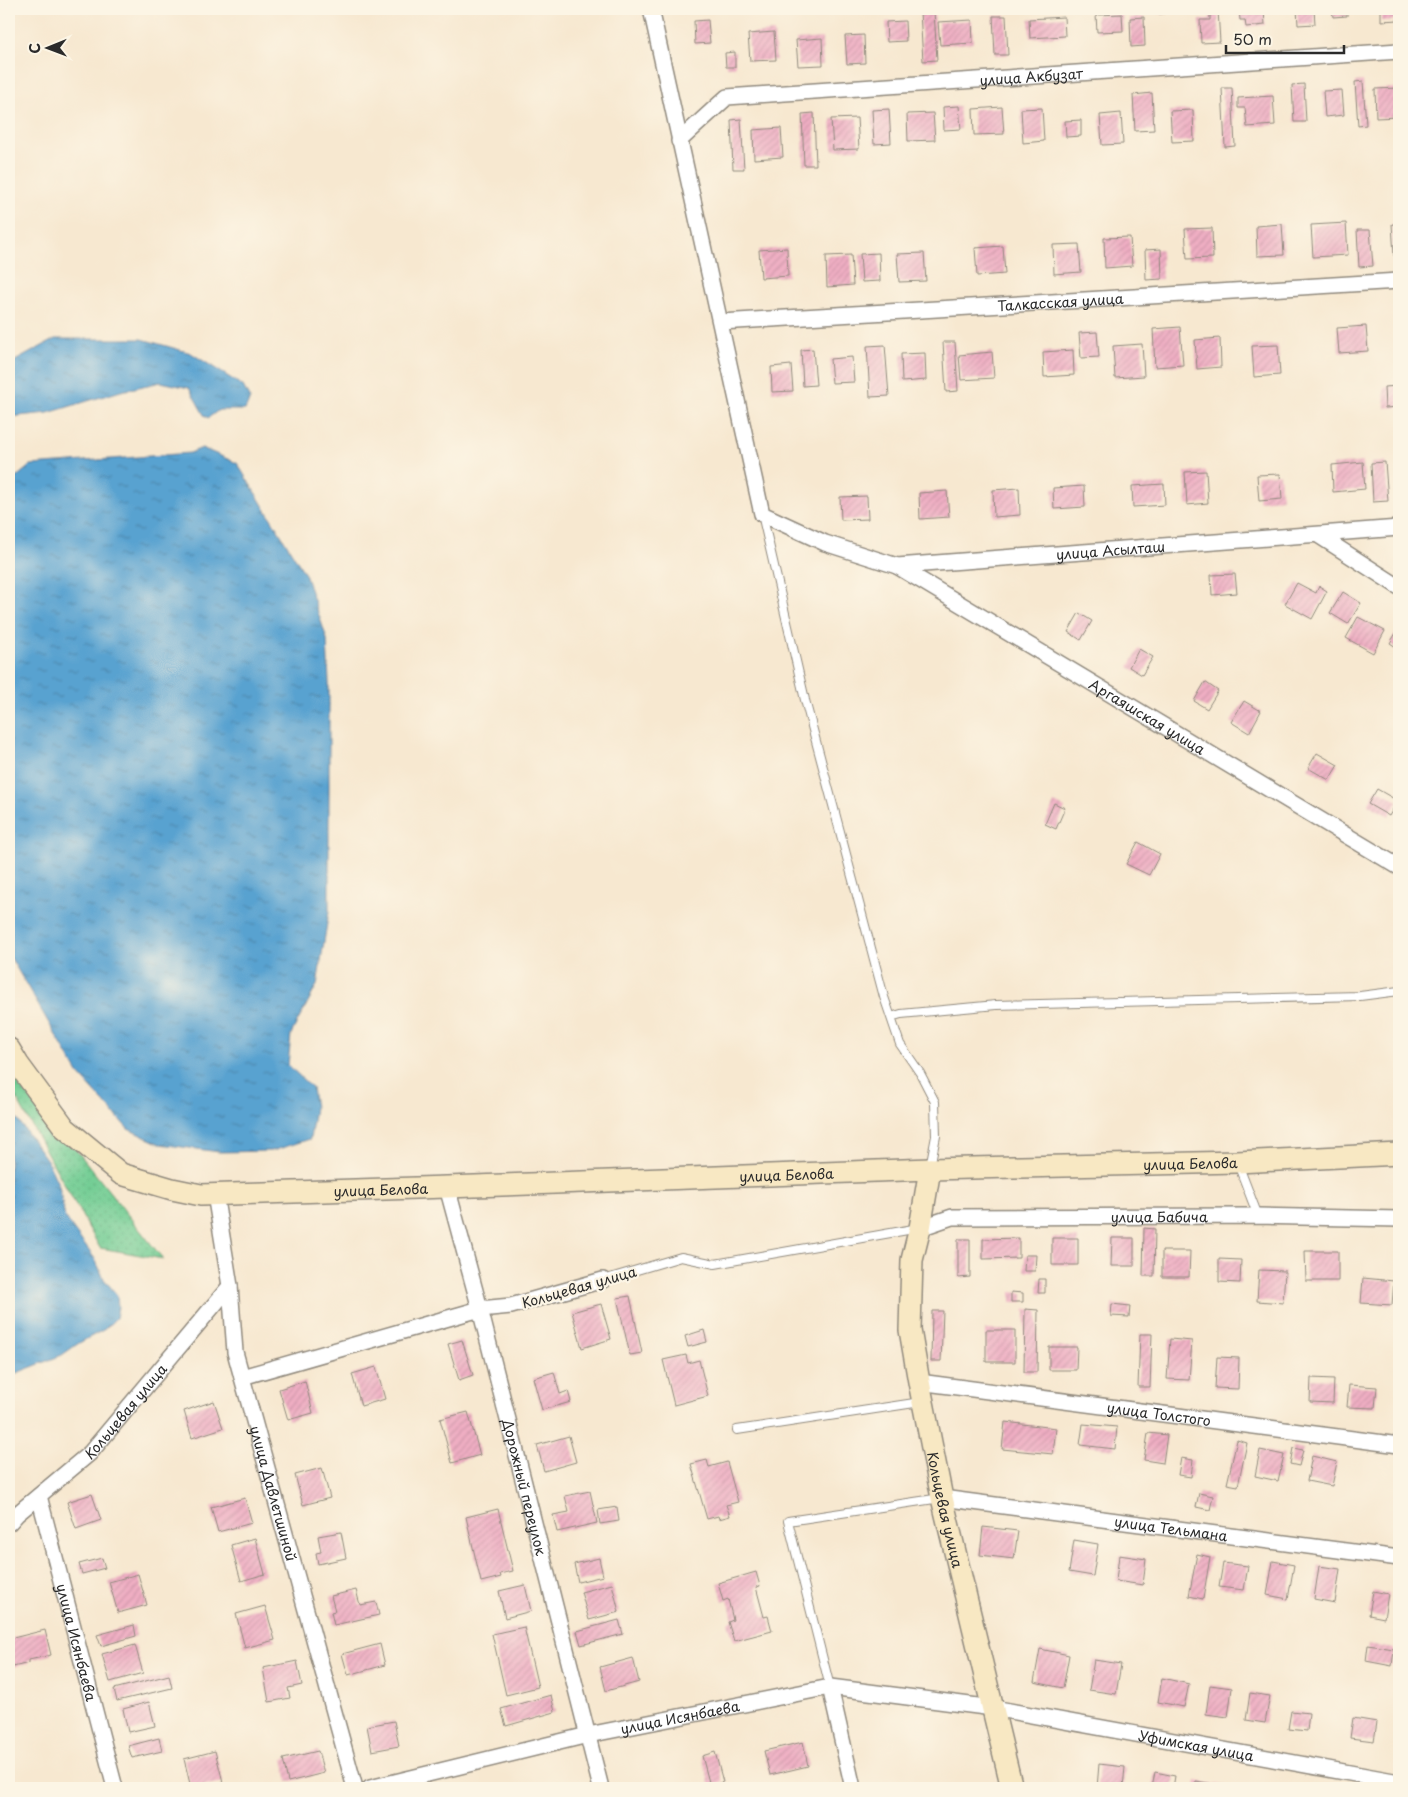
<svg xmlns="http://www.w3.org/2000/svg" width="1408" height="1797" font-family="'Playpen Sans',sans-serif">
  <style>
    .grass { fill: url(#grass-dots); stroke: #4f7c60 }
    .water { fill: url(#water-ripples); stroke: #42667e }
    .building { fill: url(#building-hatch) }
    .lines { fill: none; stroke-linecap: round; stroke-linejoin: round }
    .lane-casing { stroke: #918a7e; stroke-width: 10 }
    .street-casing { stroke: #918a7e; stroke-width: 18 }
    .secondary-casing { stroke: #918a7e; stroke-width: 24 }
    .lane { stroke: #fff; stroke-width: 8 }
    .street { stroke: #fff; stroke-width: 15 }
    .secondary { stroke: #f8e8c3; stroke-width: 21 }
    .labels { text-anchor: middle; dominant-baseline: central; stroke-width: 4.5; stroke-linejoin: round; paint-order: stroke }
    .street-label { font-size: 14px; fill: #2b2b2b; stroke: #fcf5e5 }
  </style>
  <defs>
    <pattern id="grass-dots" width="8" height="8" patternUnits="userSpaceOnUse" patternTransform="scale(1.25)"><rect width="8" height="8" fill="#73cd94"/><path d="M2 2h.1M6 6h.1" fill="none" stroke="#64b080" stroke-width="1.8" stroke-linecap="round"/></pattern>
    <pattern id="water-ripples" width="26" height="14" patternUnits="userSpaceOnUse" patternTransform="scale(1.25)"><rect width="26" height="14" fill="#59a2d0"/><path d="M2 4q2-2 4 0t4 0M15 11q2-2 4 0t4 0" fill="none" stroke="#4a84a9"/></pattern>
    <pattern id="building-hatch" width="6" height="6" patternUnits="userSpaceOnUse" patternTransform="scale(1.25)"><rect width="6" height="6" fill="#efaec3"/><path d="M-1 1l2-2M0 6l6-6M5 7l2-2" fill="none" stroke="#cd96a8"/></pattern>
  </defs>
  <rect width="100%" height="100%" fill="#fcf5e5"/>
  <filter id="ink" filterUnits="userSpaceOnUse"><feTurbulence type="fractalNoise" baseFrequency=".02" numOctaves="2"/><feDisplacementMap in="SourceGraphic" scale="10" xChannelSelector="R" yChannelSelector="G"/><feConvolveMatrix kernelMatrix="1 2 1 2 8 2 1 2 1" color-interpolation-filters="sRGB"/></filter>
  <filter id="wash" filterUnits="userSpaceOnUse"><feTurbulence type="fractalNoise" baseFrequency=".0096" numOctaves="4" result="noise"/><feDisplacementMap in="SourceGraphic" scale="20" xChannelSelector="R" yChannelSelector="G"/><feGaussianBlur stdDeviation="1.12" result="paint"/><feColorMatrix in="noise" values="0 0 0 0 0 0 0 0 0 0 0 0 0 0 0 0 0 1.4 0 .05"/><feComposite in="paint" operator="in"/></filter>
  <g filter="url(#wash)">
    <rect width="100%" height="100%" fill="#f7e8d0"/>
    <path class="grass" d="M9 1039 70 1142 163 1259 100 1248 9 1085Z"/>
    <path class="water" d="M55 339H142L191 353 243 386 250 399 245 410H219L208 418 204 415 189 388 161 382 121 391 48 413 9 417V368L15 361Z
      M202 448 237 463 305 574 327 639 329 683V911L317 985 291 1034 288 1065 312 1088 315 1108 310 1139 272 1151 219 1152 160 1144 128 1129 78 1073 9 955V483L31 465 190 453Z
      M9 1108 47 1160 59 1186 65 1218 95 1259 104 1279 117 1295 118 1307 116 1318 105 1329 79 1343 62 1355 9 1376Z"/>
    <g id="blocks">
      <path class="building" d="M1159 9H1183V12L1159 14Z
        M1239 9H1264L1265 25 1246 27 1245 20H1240Z
        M1297 9H1314L1315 24 1298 25Z
        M1332 9H1347V16L1333 17Z
        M1381 9H1399V20L1381 21Z
        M1210 10H1218L1220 42 1201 43 1200 20H1210Z
        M934 11 937 60 923 61 920 12Z
        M1122 14 1123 31 1097 32 1096 15Z
        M993 16H1006L1008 55H995Z
        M1064 17 1065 36 1030 38 1029 19Z
        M1144 17 1145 46 1131 47 1130 18Z
        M708 20 710 43 695 44 694 21Z
        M972 20 973 43 940 45 938 22Z
        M905 21 906 41 887 42 886 22Z
        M774 32 776 60 750 61 748 34Z
        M864 35 865 63 847 64 845 36Z
        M822 38 823 65 798 66 796 40Z
        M735 52V67H726L725 53Z
        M1363 81 1366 125 1358 126 1355 82Z
        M1304 84 1306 122H1294L1292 85Z
        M1222 88H1232L1235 146 1225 147Z
        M1399 88V117L1376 118 1375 89Z
        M1342 90 1344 115 1325 117 1323 91Z
        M1152 93 1154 130 1135 131 1133 95Z
        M1273 96 1275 125 1247 127 1245 108H1238V98Z
        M959 106 961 129 944 130 943 107Z
        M1002 107 1004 134 974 135 973 109Z
        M1042 108 1044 141 1023 143 1021 109Z
        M889 109 891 143 874 144 872 110Z
        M1193 110 1194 141 1172 142 1170 111Z
        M814 113 816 165H804L802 114Z
        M933 113 935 140 908 141 907 114Z
        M1121 113 1123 144 1102 145 1100 115Z
        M857 118 859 149 833 150 831 119Z
        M741 119 744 169H733L731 120Z
        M1081 120V136L1066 137 1065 121Z
        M781 128 783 157 754 159 753 130Z
        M1346 223 1348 255 1313 257 1311 225Z
        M1282 224 1284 255 1257 256 1256 226Z
        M1392 224H1399V256H1394Z
        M1212 228 1213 258 1187 259 1185 229Z
        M1357 230H1370L1373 266 1359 267Z
        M1130 237 1132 266 1105 268 1104 238Z
        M1079 244 1081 272 1054 274 1053 245Z
        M1003 246 1005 274 977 276 975 248Z
        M787 248 788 276 761 278 759 250Z
        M1161 249 1162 279 1146 280 1145 250Z
        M879 253 880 281 862 282 860 254Z
        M924 253 926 281 899 282 897 254Z
        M851 255 853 285 827 287 826 256Z
        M1366 326 1368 351 1339 353 1337 328Z
        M1180 327 1183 365 1155 367 1153 329Z
        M1097 332 1099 357 1081 358 1079 333Z
        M1220 338 1221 367 1197 369 1195 340Z
        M943 342H955L958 391 946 392Z
        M1142 344 1144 376 1115 378 1113 346Z
        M885 345 889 396 870 397 867 346Z
        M1278 345 1280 375 1254 377 1252 346Z
        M813 349 816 385 803 386 801 350Z
        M1073 350 1074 375 1044 377 1043 352Z
        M992 352 994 378 961 380 959 355Z
        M925 353 926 380 902 382 901 354Z
        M852 357 854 382 832 383 830 359Z
        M791 365 793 391 772 392 771 367Z
        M1399 386V407L1385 408 1384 387Z
        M1363 462 1365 489 1333 492 1332 465Z
        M1385 462 1388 501 1373 502 1371 463Z
        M1206 471 1208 503 1187 505 1185 472Z
        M1280 474 1282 499 1259 501 1257 475Z
        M1164 484 1165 505 1133 507 1132 486Z
        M1084 486 1085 507 1054 509 1053 488Z
        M1019 488 1020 515 994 517 993 490Z
        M947 491 949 517 920 519 919 493Z
        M867 496 868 519 841 520 840 497Z
        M1235 574 1237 593 1212 595 1211 575Z
        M1297 583 1316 593 1319 586 1327 591 1312 619 1285 604Z
        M1343 592 1361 603 1348 624 1330 613Z
        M1079 613 1092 621 1081 640 1068 632Z
        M1358 617 1385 631 1373 653 1346 638Z
        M1399 628V649L1390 643Z
        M1139 649 1153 657 1142 675 1129 667Z
        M1205 682 1218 691 1207 709 1194 701Z
        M1244 701 1261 711 1249 733 1231 722Z
        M1317 753 1338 765 1329 780 1308 768Z
        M1377 789 1398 801 1389 816 1368 804Z
        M1054 803 1065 808 1056 829 1045 824Z
        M1138 842 1160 854 1149 875 1126 864Z
        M1144 1228 1155 1229 1154 1276H1143Z
        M1019 1238V1258L983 1259V1239Z
        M1052 1238H1078V1265H1052Z
        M1112 1238H1134V1266H1111Z
        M958 1239H970V1277L958 1278Z
        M1162 1251H1190L1189 1277H1162Z
        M1305 1251H1338V1281H1306Z
        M1025 1255H1036L1035 1271H1024Z
        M1219 1259 1241 1260 1240 1283 1219 1282Z
        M1259 1270 1285 1271 1283 1303 1257 1301Z
        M1363 1278 1394 1281 1392 1305 1361 1303Z
        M1039 1279H1045V1293H1038Z
        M1011 1292 1023 1293V1302H1011Z
        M630 1296 642 1353 630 1355 617 1298Z
        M601 1304 611 1339 582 1348 572 1312Z
        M1112 1304 1130 1306 1129 1317 1111 1316Z
        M1025 1309 1038 1310 1037 1372H1024Z
        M932 1311H943L941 1361H931Z
        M704 1330 707 1342 688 1347 685 1336Z
        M986 1330H1015V1362H986Z
        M1140 1334H1152L1150 1387H1138Z
        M1170 1339 1192 1341 1189 1380 1167 1379Z
        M462 1340 473 1375 459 1380 448 1344Z
        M1049 1347H1077L1076 1370H1049Z
        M686 1355 688 1363 699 1360 708 1396 674 1405 663 1360Z
        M1217 1357 1239 1358 1238 1389 1215 1388Z
        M376 1367 385 1399 361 1406 352 1374Z
        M554 1372 560 1394 568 1391 571 1402 542 1410 533 1378Z
        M1311 1378 1334 1379 1333 1403 1310 1402Z
        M305 1381 313 1413 288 1420 279 1389Z
        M1349 1385 1377 1387 1375 1408 1347 1407Z
        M214 1401 223 1428 192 1438 184 1411Z
        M468 1412 480 1455 452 1463 440 1419Z
        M1005 1422 1056 1428 1053 1454 1002 1449Z
        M1083 1424 1117 1427 1115 1449 1080 1445Z
        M1148 1433 1167 1435 1163 1463 1144 1460Z
        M569 1436 576 1462 544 1471 537 1445Z
        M1237 1440 1247 1443 1238 1486 1227 1484Z
        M1293 1448 1303 1450 1299 1466 1290 1464Z
        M1260 1450 1284 1455 1278 1481 1255 1476Z
        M1312 1456 1337 1462 1332 1486 1307 1481Z
        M1181 1458 1193 1460 1191 1477 1178 1475Z
        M707 1460 709 1467 727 1462 738 1502 726 1505 730 1516 719 1519 718 1516 707 1519 691 1464Z
        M322 1468 330 1498 303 1505 295 1475Z
        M590 1491 597 1523 557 1532 553 1515 569 1512 565 1496Z
        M1199 1493 1213 1496 1210 1510 1196 1507Z
        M92 1494 101 1520 76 1529 67 1502Z
        M245 1498 252 1523 218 1532 211 1507Z
        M617 1507 619 1521 600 1524 598 1510Z
        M498 1509 513 1571 500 1574 501 1577 481 1582 466 1517Z
        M983 1527 1018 1531 1014 1559 980 1555Z
        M341 1532 346 1558 318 1564 316 1553 321 1552 318 1536Z
        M255 1538 265 1574 241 1581 231 1545Z
        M1074 1540 1098 1544 1093 1576 1069 1572Z
        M1197 1554 1210 1557 1203 1599 1189 1596Z
        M1119 1555 1146 1559 1143 1585 1116 1581Z
        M102 1558 105 1568 82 1574 79 1564Z
        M599 1558 603 1576 578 1582 574 1564Z
        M1273 1561 1294 1565 1288 1599 1267 1595Z
        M1223 1563 1248 1566 1244 1590 1219 1587Z
        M1319 1566 1340 1569 1335 1603 1314 1599Z
        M756 1572 760 1586 756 1587 764 1617 768 1616 772 1631 734 1641 728 1622 733 1620 728 1599 723 1601 718 1583Z
        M138 1574 147 1605 118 1613 109 1582Z
        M612 1584 619 1612 589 1620 581 1592Z
        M525 1585 531 1611 505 1618 499 1591Z
        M356 1590 360 1605 376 1602 379 1615 334 1625 331 1612 335 1611 331 1596Z
        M1373 1591 1388 1594 1384 1618 1369 1615Z
        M265 1606 275 1640 245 1648 236 1614Z
        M619 1620 623 1634 581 1645 577 1631Z
        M134 1625 136 1636 101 1646 97 1635Z
        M524 1627 538 1687 506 1695 492 1634Z
        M45 1630 51 1655 29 1660V1663L13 1667 9 1649V1639Z
        M380 1644 385 1665 348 1675 342 1654Z
        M135 1645 143 1673 110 1682 102 1654Z
        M1368 1645 1394 1649 1392 1666 1366 1661Z
        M1040 1649 1069 1655 1063 1688 1034 1682Z
        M633 1658 639 1682 606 1691 600 1667Z
        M1094 1660 1121 1664 1116 1694 1089 1690Z
        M297 1661 302 1685 288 1688 290 1698 269 1702 263 1668Z
        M169 1675 172 1688 117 1701 114 1689Z
        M1162 1678 1189 1684 1184 1707 1158 1702Z
        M1210 1685 1232 1688 1228 1717 1206 1714Z
        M1250 1693 1270 1696 1265 1723 1246 1720Z
        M551 1695 555 1712 506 1726 501 1709Z
        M149 1702 155 1726 128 1732 123 1709Z
        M1291 1711 1309 1713 1307 1731 1288 1729Z
        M1353 1718 1377 1722 1374 1741 1350 1738Z
        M394 1721 399 1746 372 1751 367 1726Z
        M1398 1722H1399V1742H1395Z
        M159 1738 162 1751 132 1758 128 1746Z
        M803 1742 808 1766 770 1775 764 1751Z
        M215 1751 223 1782 191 1788 184 1759Z
        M318 1751 324 1773 288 1782 283 1759Z
        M715 1752 723 1782 710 1786 702 1756Z
        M1099 1764 1125 1767 1123 1788H1097Z
        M1155 1772 1175 1776 1173 1788H1152Z
        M1196 1781 1232 1787V1788H1195Z"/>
    </g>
  </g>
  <g filter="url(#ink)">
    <use href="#blocks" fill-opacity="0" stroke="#918a7e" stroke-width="1"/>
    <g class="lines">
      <defs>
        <path id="lane" d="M762 514 805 700 884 997 900 1044 920 1073 935 1102 936 1136 930 1167
          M891 1017 901 1014 996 1005 1360 996 1399 991
          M1238 1164 1258 1216
          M603 1280 681 1257 715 1264 919 1228
          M737 1430 921 1402
          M830 1687 788 1521 941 1498"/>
        <g id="street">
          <path id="s1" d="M651 9 762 514 825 543 897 566 1399 528"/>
          <path id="s2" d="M679 141 727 97 1399 51"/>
          <path id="s3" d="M721 322 1399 281"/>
          <path d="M1318 535 1399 587"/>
          <path id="s4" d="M897 566 1399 867"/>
          <path id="s5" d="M447 1187 480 1309 601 1788"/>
          <path id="s6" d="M215 1194 230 1286 235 1352 355 1788"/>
          <path id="s7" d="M920 1228 952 1217 1258 1216 1399 1219"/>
          <path d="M242 1377 480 1309 511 1306 603 1280"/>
          <path id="s8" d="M919 1382 1399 1445"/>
          <path id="s9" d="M39 1496 115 1788"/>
          <path id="s10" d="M942 1498 1399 1558"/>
          <path id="s11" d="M9 1523 17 1514 90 1453 230 1286"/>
          <path d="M830 1687 853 1788"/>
          <path id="s12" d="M370 1788 588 1735 830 1687 993 1708 1399 1782"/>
        </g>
        <g id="secondary">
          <path id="s13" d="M9 1049 18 1064 65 1128 121 1174 172 1189 201 1195 447 1187 930 1169 1237 1162 1399 1154"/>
          <path id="s14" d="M930 1169 920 1228 912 1260 910 1330 919 1382 942 1498 1012 1788"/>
        </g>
      </defs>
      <use href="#lane" class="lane-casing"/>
      <use href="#street" class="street-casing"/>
      <use href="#secondary" class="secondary-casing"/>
      <use href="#lane" class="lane"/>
      <use href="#street" class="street"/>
      <use href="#secondary" class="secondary"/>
    </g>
  </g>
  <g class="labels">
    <g class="street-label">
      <text stroke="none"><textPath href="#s2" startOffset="370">улица Акбузат</textPath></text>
      <text stroke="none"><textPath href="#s3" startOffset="340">Талкасская улица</textPath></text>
      <text stroke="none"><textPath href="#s1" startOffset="876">улица Асылташ</textPath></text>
      <text stroke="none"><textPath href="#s4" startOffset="292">Аргаяшская улица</textPath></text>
      <text stroke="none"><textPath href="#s13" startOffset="1242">улица Белова</textPath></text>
      <text stroke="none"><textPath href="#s13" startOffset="838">улица Белова</textPath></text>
      <text stroke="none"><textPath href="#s13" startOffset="432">улица Белова</textPath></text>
      <text stroke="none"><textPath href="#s7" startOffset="241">улица Бабича</textPath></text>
      <text transform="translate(579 1287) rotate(-16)">Кольцевая улица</text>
      <text stroke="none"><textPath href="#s11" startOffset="162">Кольцевая улица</textPath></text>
      <text stroke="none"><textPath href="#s8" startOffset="242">улица Толстого</textPath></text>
      <text stroke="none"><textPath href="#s5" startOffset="310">Дорожный переулок</textPath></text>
      <text stroke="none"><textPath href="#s6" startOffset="306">улица Давлетшиной</textPath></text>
      <text stroke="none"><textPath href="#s14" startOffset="346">Кольцевая улица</textPath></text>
      <text stroke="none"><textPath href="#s10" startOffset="231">улица Тельмана</textPath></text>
      <text stroke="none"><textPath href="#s9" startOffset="151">улица Исянбаева</textPath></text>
      <text stroke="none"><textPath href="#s12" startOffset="318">улица Исянбаева</textPath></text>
      <text stroke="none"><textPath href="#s12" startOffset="842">Уфимская улица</textPath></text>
    </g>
  </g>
  <rect width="1408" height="1797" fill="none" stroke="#fcf5e5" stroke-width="30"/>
  <g transform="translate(48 48) rotate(269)" stroke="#fcf5e5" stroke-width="4" paint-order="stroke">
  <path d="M0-4L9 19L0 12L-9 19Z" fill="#2b2b2b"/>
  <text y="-8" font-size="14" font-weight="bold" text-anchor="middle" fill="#2b2b2b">С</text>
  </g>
  <path d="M1226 45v8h118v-8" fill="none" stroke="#2b2b2b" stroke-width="2.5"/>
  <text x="1233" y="45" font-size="15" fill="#2b2b2b" stroke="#fcf5e5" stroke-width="4" paint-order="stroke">50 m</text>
</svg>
